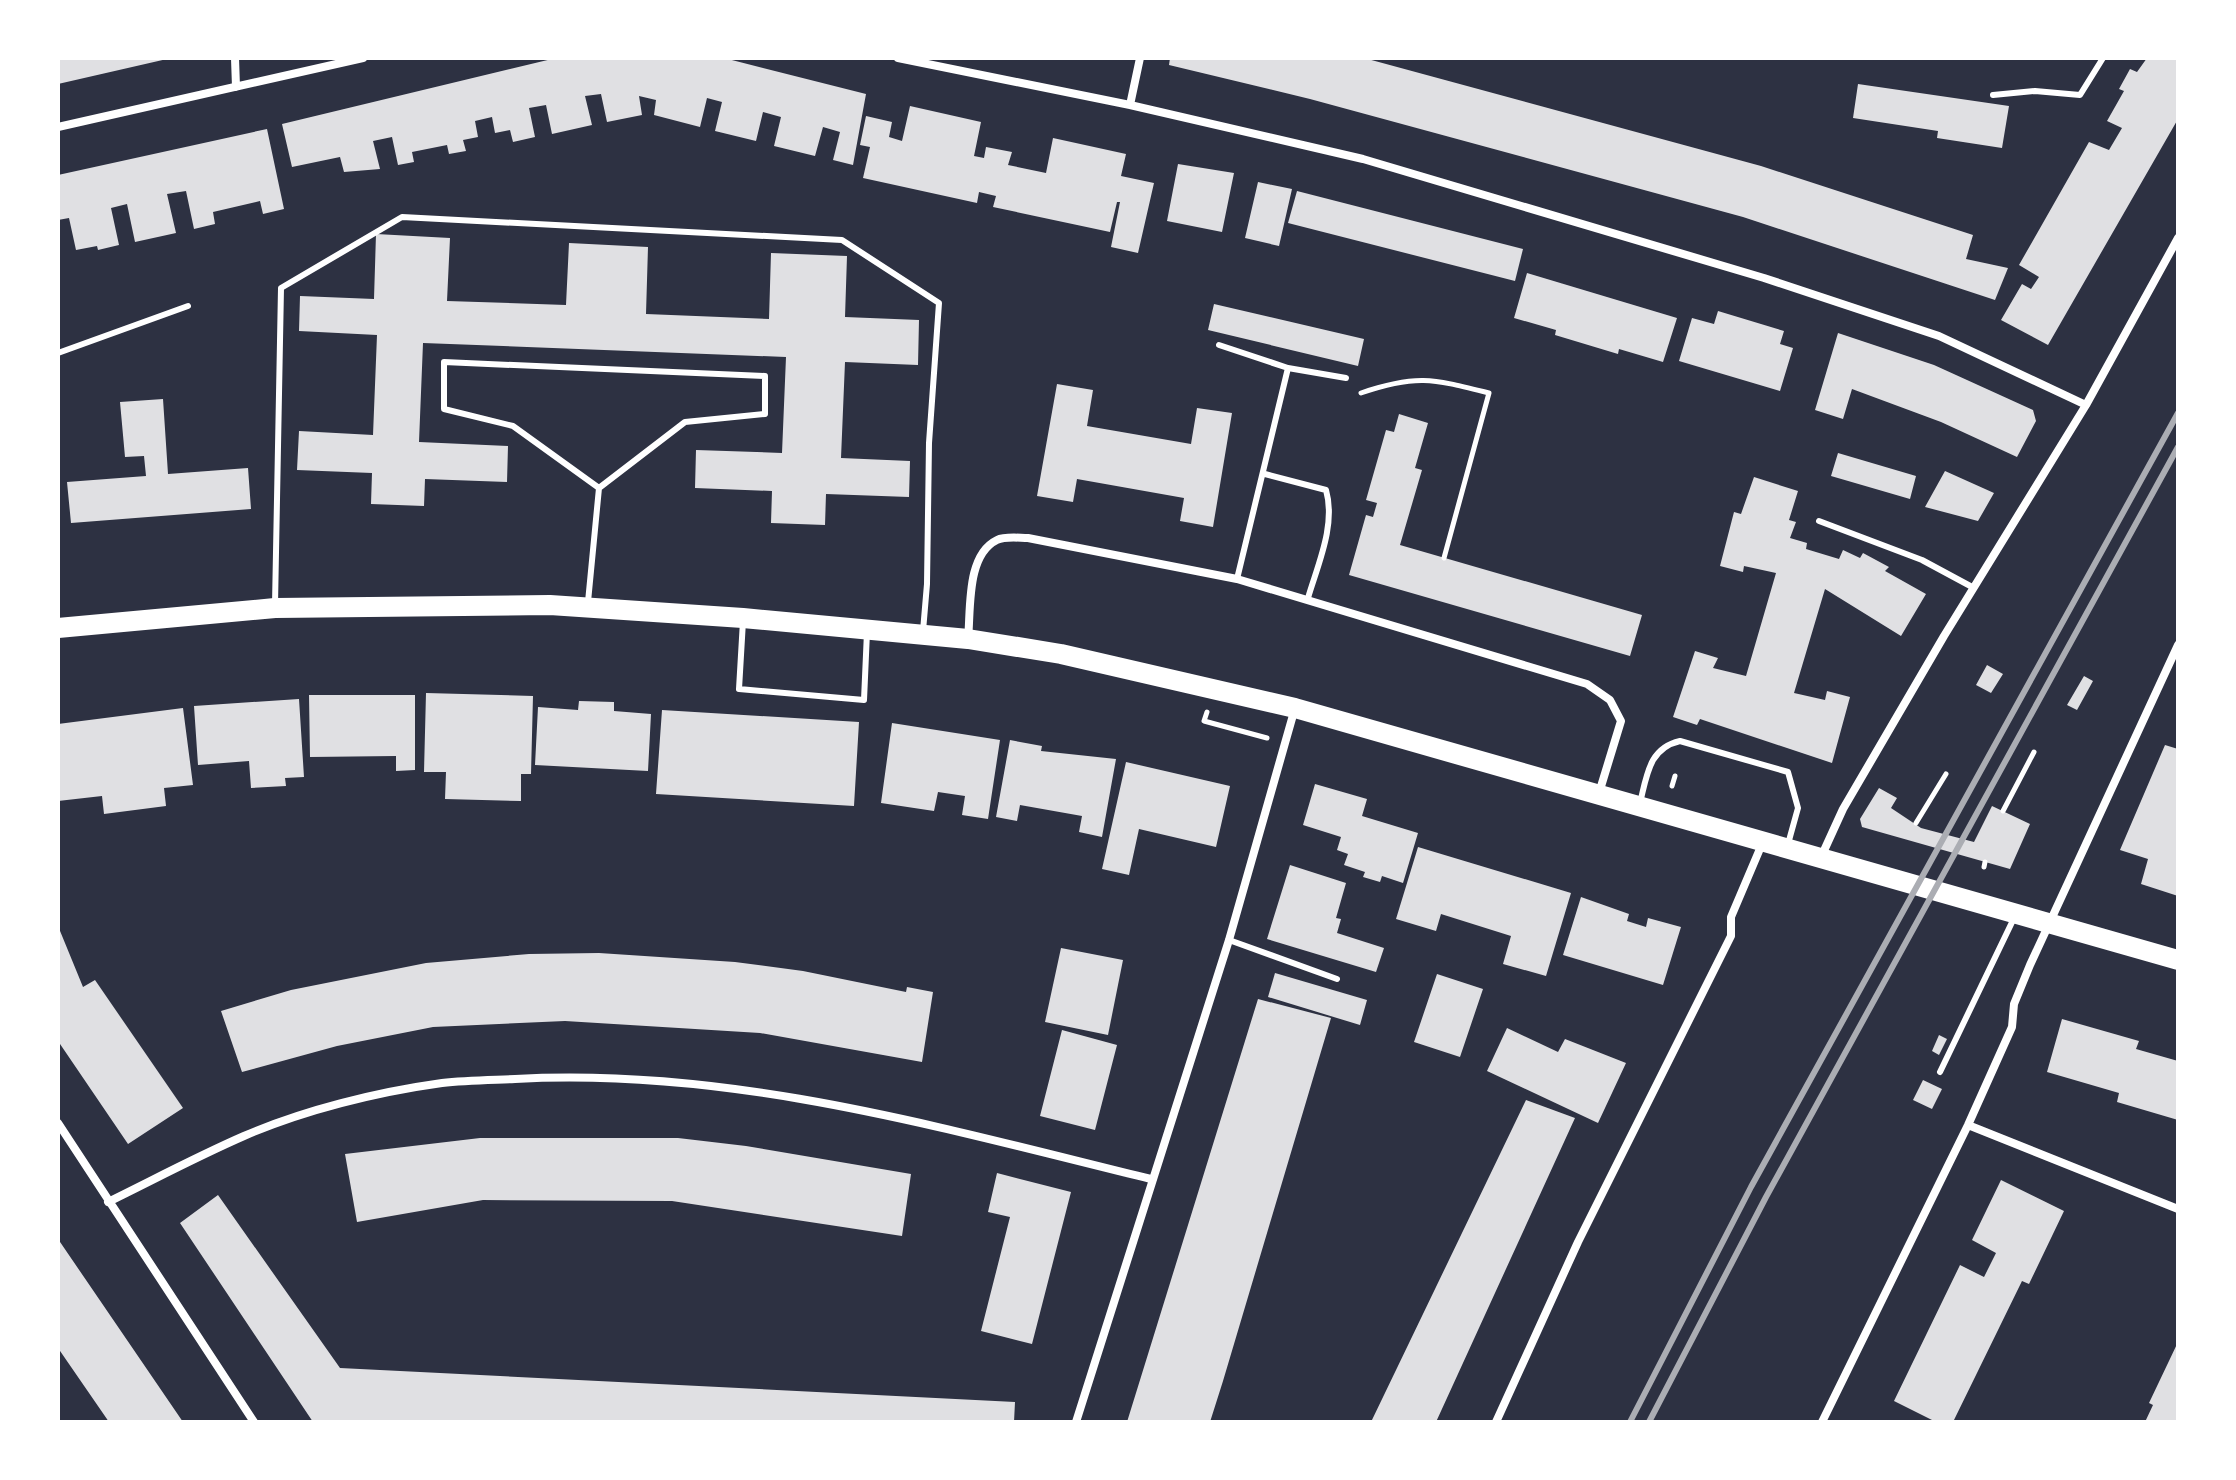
<svg xmlns="http://www.w3.org/2000/svg" width="2236" height="1480" font-family="'Roboto Condensed',sans-serif">
  <style>
    .building { fill: #e0e0e3 }
    .lines { fill: none; stroke-linecap: round; stroke-linejoin: round }
    .path { stroke: #fff; stroke-width: 5 }
    .service { stroke: #fff; stroke-width: 6 }
    .minor { stroke: #fff; stroke-width: 8 }
    .primary { stroke: #fff; stroke-width: 20 }
    .rail { stroke: #abadb3; stroke-width: 6 }
  </style>
  <rect width="100%" height="100%" fill="#2d3142"/>
  <path class="building" d="M58 58H167V59L58 84Z
    M556 58H724L866 94 853 165 833 160 840 132 823 127 815 156 774 146 781 117 763 112 756 141 715 131 722 102 707 98 700 127 654 115 656 100 639 96 642 115 607 122 601 94 585 96 592 125 552 134 546 105 529 108 535 137 513 142 510 130 495 133 492 117 475 121 478 137 463 140 466 151 449 154 447 145 412 152 414 162 398 165 392 137 373 141 380 169 344 172 340 157 292 167 282 124Z
    M1170 58H1364L1761 166 1973 235 1966 259 2008 268 1995 300 1743 217 1310 99 1169 65Z
    M2147 58H2178V119L2048 345 2001 320 2022 284 2031 289 2039 277 2019 265 2089 142 2109 150 2122 128 2107 121 2124 91 2119 89 2130 69 2137 72Z
    M1858 84 2009 106 2002 148 1937 138 1938 131 1853 118Z
    M910 106 981 122 974 156 984 158 986 147 1012 152 1008 165 1046 173 1053 138 1126 154 1121 176 1154 183 1138 253 1111 247 1120 202H1117L1110 232 993 207 996 196 979 192 977 203 863 178 870 147 860 145 866 116 892 122 889 137 902 141Z
    M267 129 284 209 263 214 260 201 213 212 215 224 194 229 186 191 167 194 176 233 135 242 127 204 111 208 119 245 98 250 97 246 76 250 69 218 58 220V175Z
    M1178 164 1234 173 1222 232 1167 221Z
    M1258 182 1292 189 1279 246 1245 238Z
    M1297 191 1523 249 1515 281 1288 223Z
    M376 234 450 238 447 301 566 305 569 243 648 247 646 314 769 319 771 253 847 256 845 317 919 320 918 365 845 362 841 458 910 461 909 497 826 494 825 525 771 523 772 491 695 488 696 450 782 453 786 357 423 343 419 442 508 446 507 482 425 479 424 506 371 504 372 473 297 470 299 431 373 435 377 335 299 331 300 296 374 299Z
    M1527 273 1677 318 1663 362 1619 349 1618 354 1555 335 1556 330 1514 318Z
    M1214 304 1364 339 1358 366 1208 330Z
    M1718 311 1784 331 1780 344 1793 348 1780 391 1679 361 1692 318 1714 324Z
    M1838 333 1934 365 2033 410 2036 421 2017 457 1941 422 1852 389 1843 419 1815 410Z
    M1057 384 1093 390 1087 426 1191 444 1197 408 1232 413 1213 527 1180 521 1184 498 1077 479 1073 502 1037 496Z
    M163 399 168 474 248 468 251 509 71 523 67 482 146 476 144 456 125 457 120 402Z
    M1399 414 1428 423 1415 468 1422 470 1400 545 1642 615 1630 656 1349 575 1366 515 1373 517 1377 503 1366 500 1386 430 1394 432Z
    M1838 453 1916 476 1910 499 1831 476Z
    M1945 471 1994 493 1978 521 1925 507Z
    M1754 477 1798 491 1789 520 1796 522 1790 538 1807 543 1806 549 1839 559 1843 550 1860 558 1863 553 1889 567 1885 571 1926 594 1901 636 1825 589 1794 693 1825 700 1827 691 1850 697 1832 763 1700 719 1697 725 1673 717 1695 651 1718 658 1713 668 1746 676 1776 573 1744 566 1743 572 1720 566 1734 512 1741 514Z
    M1987 665 2003 674 1991 693 1976 685Z
    M2084 676 2093 681 2077 710 2067 705Z
    M426 693 533 696 531 774H521V801L445 799 446 772H424Z
    M309 695H415V770L396 771V756L310 757Z
    M299 699 304 777 285 778 286 786 251 788 249 761 198 765 194 706Z
    M579 701 614 702V711L651 714 648 771 535 765 538 707 578 710Z
    M183 708 193 785 164 788 166 806 104 814 102 796 58 801V724Z
    M662 710 859 722 854 806 656 794Z
    M892 723 1000 740 988 819 962 815 965 796 938 792 934 811 881 803Z
    M1010 740 1042 746 1041 751 1116 759 1102 837 1079 832 1082 816 1020 805 1017 821 996 817Z
    M2165 745 2178 749V896L2141 884 2148 859 2120 850Z
    M1126 762 1230 786 1216 847 1139 829 1129 875 1102 869Z
    M1315 784 1367 799 1362 816 1418 833 1403 883 1382 876 1380 882 1363 877 1365 872 1344 865 1348 854 1337 850 1341 837 1303 825Z
    M1879 788 1897 798 1891 808 1921 828 1974 842 1992 806 2030 824 2010 869 1862 827 1860 819Z
    M1418 847 1571 893 1546 976 1503 964 1511 936 1441 914 1436 931 1396 919Z
    M1290 865 1346 883 1336 918 1341 919 1337 933 1384 948 1376 972 1267 939Z
    M1581 897 1629 914 1627 921 1646 927 1648 918 1681 927 1663 985 1563 955Z
    M58 926 83 987 95 980 183 1108 128 1144 58 1041Z
    M1061 948 1123 960 1108 1035 1045 1022Z
    M599 953 735 962 803 971 906 992 907 987 933 992 922 1062 760 1033 565 1021 433 1027 337 1046 242 1072 221 1011 291 990 426 963 529 954Z
    M1275 973 1367 1000 1360 1025 1268 997Z
    M1437 974 1483 989 1460 1057 1414 1042Z
    M1258 999 1331 1018 1223 1381 1210 1422H1127Z
    M2062 1019 2139 1041 2136 1049 2178 1061V1120L2117 1102 2119 1093 2047 1072Z
    M1507 1028 1558 1052 1565 1039 1626 1063 1598 1123 1487 1071Z
    M1062 1030 1117 1045 1095 1130 1040 1116Z
    M1939 1035 1947 1039 1939 1055 1932 1051Z
    M1923 1080 1942 1089 1932 1109 1913 1100Z
    M1526 1100 1575 1118 1436 1422H1371Z
    M480 1138H678L746 1146 911 1174 902 1236 672 1201 483 1200 357 1222 345 1154Z
    M997 1173 1071 1192 1032 1344 981 1331 1010 1217 988 1212Z
    M2001 1180 2064 1211 2029 1284 2022 1281 1953 1422H1936L1894 1401 1960 1265 1984 1277 1996 1253 1972 1240Z
    M218 1195 340 1368 1015 1402 1014 1422H313L180 1223Z
    M58 1239 183 1422H109L58 1348Z
    M2178 1342V1422H2145L2153 1405 2149 1403Z"/>
  <g class="lines">
    <path class="path" d="M1361 393C1417 374 1433 379 1489 393L1444 558
      M1207 712 1204 721 1267 738
      M1672 786 1675 776
      M2003 811 2034 752
      M1916 823 1946 774
      M1984 867 1985 862"/>
    <path class="service" d="M1993 95 2035 91 2080 95 2103 58
      M1219 345 1288 368 1237 579
      M58 353 188 306
      M1288 368 1346 378
      M1265 474 1326 490C1336 525 1318 564 1308 598
      M1819 521 1922 560 1974 588
      M588 602 599 488 513 426 444 409V362L765 376V414L685 422 599 488
      M275 605 281 288 402 217 842 240 939 303 929 443 927 584 923 631
      M743 621 739 689 864 700 867 632
      M1640 803C1647 775 1649 748 1680 741L1788 772 1798 808 1788 844
      M1229 940 1337 979
      M1940 1072 2015 916"/>
    <path class="minor" d="M235 58 236 87
      M898 58 1130 105 1363 159 1764 278 1939 336 2086 405
      M1130 105 1140 58
      M58 127 363 58
      M968 639C971 609 966 555 997 540 1005 536 1019 538 1028 538L1237 579 1587 684 1610 700 1621 721 1599 793
      M1822 855 1843 809 1944 636 2086 405 2178 238
      M58 1123 254 1422
      M1968 1125 2178 1209
      M108 1202C153 1180 198 1156 244 1136 304 1110 377 1092 442 1083 466 1080 491 1080 515 1079 732 1067 942 1128 1151 1179
      M1076 1422 1229 940 1295 708
      M1496 1422 1578 1242 1731 936V917L1762 844
      M1822 1422 1968 1125 2012 1027 2014 1004 2030 965 2178 645"/>
    <path class="primary" d="M58 628 275 608 550 605 743 618 968 639 1061 654 1295 708 2178 960"/>
    <path class="rail" d="M1630 1422 1751 1187 2178 413
      M1649 1422 1766 1197 2178 447"/>
  </g>
  <rect width="2236" height="1480" fill="none" stroke="#ffffff" stroke-width="120"/>
</svg>
